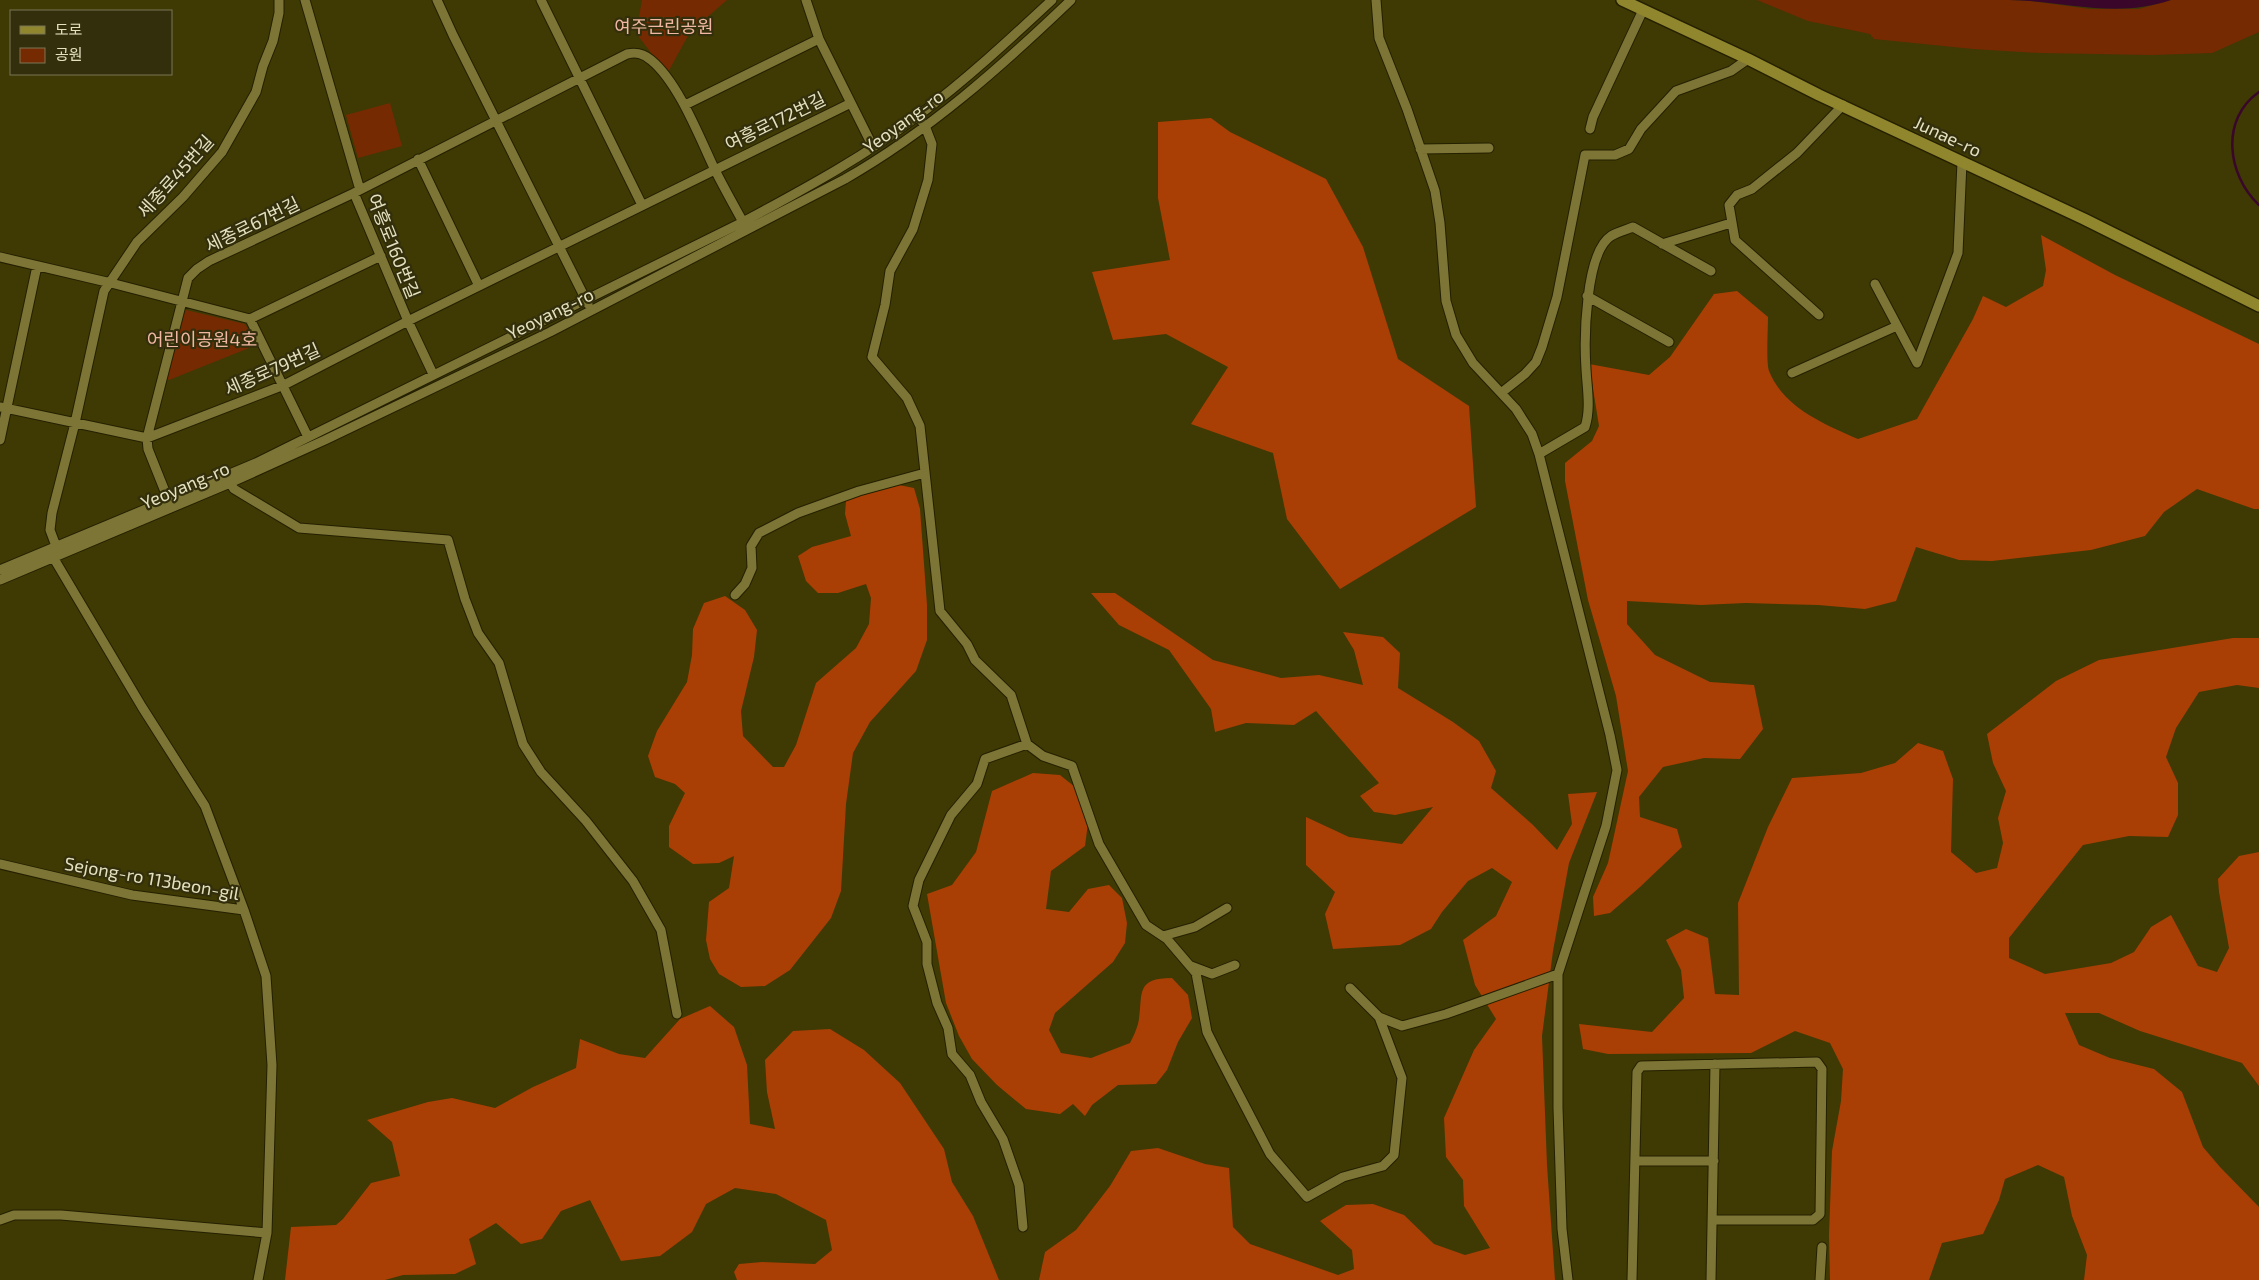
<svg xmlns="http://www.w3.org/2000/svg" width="2259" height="1280" font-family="'Exo 2','Noto Sans KR',sans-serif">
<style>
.green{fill:#762a02}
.forest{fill:#a93f04}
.water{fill:#3a072b}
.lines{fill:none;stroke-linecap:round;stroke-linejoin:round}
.stream{stroke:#3a072b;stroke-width:2.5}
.minor-casing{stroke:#242000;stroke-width:11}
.major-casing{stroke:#242000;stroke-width:14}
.minor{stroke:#7d7535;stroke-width:9}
.major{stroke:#90862e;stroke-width:11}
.labels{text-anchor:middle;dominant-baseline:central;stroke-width:4.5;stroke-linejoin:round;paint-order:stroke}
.park-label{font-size:18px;fill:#f0b8a2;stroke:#332f0c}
.street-label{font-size:18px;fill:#e4e1c0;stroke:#332f0c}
</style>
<rect width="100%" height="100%" fill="#3f3904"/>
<!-- green -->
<path class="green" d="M642,0H727L690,32L667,74L636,33Z
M1757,0H2010L2030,1L2090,9H2139L2171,0H2259V32L2212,53L2152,55L2040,53L1973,49L1874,39L1870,34L1808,21Z
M390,103L402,146L358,158L346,115Z
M186,310L245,324L254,340V346L169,380L167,379L183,313Z"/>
<!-- forest -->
<path class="forest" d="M1211,118L1230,132L1326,179L1363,247L1398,359L1469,406L1476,507L1340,589L1287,519L1273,453L1191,424L1228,367L1166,334L1113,340L1092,272L1170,260L1158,198V122Z
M2041,235L2115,275L2259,344V509H2254L2197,489L2164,512L2145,536L2091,550L1992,561L1959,560L1916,547L1896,601L1865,609L1818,605L1746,603L1701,605L1627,601V624L1655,655L1710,682L1754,685L1763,729L1740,759L1704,758L1663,767L1639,797L1640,817L1677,829L1682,847L1640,887L1610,913L1594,916L1593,897L1608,863L1628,771L1616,696L1588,600L1565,481V463L1592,441L1599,426L1589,364L1649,375L1670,357L1714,294L1737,291L1768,317C1768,329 1766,362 1769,371C1784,408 1824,424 1858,439L1917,419L1973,319L1983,296L2006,307L2043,286L2046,270Z
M899,485L914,488L920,509L927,605V640L916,671L870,722L853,753L846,804L841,891L831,918L790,970L765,986L741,987L719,974L710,959L706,940L709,902L729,888L734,856L719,863L693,864L669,847V826L685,793L675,784L655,777L648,756L657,731L687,682L692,655L693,629L704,603L725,596L745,610L757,630L754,657L741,711L743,736L773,767H784L796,745L816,683L856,648L869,624L871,598L866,584L838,593H818L806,581L798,556L812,547L851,536L845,514L846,501L871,490Z
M1091,593H1115L1213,660L1281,678L1319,675L1363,685L1354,650L1343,632L1383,637L1400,653L1398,688L1453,722L1479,741L1496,771L1491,788L1533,825L1557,850L1572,824L1568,794L1597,792L1569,863L1553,951L1542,1036L1547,1165L1555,1280H1039L1045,1252L1076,1230L1110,1186L1131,1151L1158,1148L1205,1164L1229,1168L1233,1227L1250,1244L1338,1275L1354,1269L1352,1250L1320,1221L1346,1205L1373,1204L1404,1215L1434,1244L1465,1255L1490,1248L1464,1206L1463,1180L1446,1157L1444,1118L1474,1050L1496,1019L1475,985L1463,940L1496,916L1512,882L1492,868L1468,881L1442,912L1431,929L1400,945L1333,949L1325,914L1335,892L1306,865V817L1349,837L1402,844L1433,807L1395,815L1374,812L1360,796L1379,783L1316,711L1294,725L1246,723L1215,732L1211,709L1169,650L1119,625Z
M2233,638H2259V688L2237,685L2199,692L2176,728L2166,757L2178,783V815L2168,837L2129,836L2083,845L2009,938V958L2045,974L2111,963L2134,952L2151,927L2171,915L2198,966L2217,972L2229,948L2219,892L2218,879L2239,856L2259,852V1086L2242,1063L2140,1031L2099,1013H2065L2079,1045L2110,1058L2154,1069L2182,1092L2203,1147L2220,1167L2259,1207V1280H2084L2087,1255L2072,1216L2064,1177L2038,1165L2005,1179L1999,1200L1983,1234L1942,1243L1929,1280H1830L1829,1235L1832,1151L1841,1101L1843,1069L1830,1043L1795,1031L1751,1053L1608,1054L1583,1049L1579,1024L1652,1032L1684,998L1681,970L1666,940L1686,929L1708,938L1715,994L1739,995L1738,903L1768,827L1792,778L1861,773L1895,763L1918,743L1943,751L1953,779L1951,852L1976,873L1997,868L2003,843L1998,818L2006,791L1993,763L1987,734L2056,681L2099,660Z
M1033,773L1060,775L1075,787L1088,823L1085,846L1051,871L1046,909L1069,912L1088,889L1109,885L1122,898L1127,923L1125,943L1113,962L1055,1013L1049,1030L1061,1053L1091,1058L1130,1043C1133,1037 1136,1031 1138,1024C1144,996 1133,978 1172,978L1188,995L1192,1018L1178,1042L1167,1070L1156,1084L1118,1085L1092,1105L1085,1116L1073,1104L1060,1114L1026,1109L997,1085L972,1059L959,1036L946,1003L927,894L952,885L976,852L992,791Z
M710,1006L734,1027L747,1065L750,1124L775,1129L767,1092L765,1060L793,1031L830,1029L864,1050L900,1083L944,1149L952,1182L973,1216L999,1280H737L734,1272L739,1264L762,1262L815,1264L832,1250L826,1220L776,1194L735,1188L706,1204L692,1232L660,1256L621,1261L590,1200L561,1211L542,1239L521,1244L496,1223L469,1239L476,1264L455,1274L403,1275L385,1280H285L291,1227L336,1225L343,1219L371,1183L400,1176L392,1142L367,1120L428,1102L452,1098L495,1108L533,1087L576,1068L580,1039L619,1054L645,1058L680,1019Z"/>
<!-- water -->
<path class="water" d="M2010,0H2171C2116,19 2065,1 2010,0Z"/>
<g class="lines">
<!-- stream -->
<path class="stream" d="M2259,92C2220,119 2227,175 2259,205"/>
<defs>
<path id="minor" d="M305,0L360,190
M437,0L453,35L588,304
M541,0L642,205
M806,0L819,39L873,147
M1376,0L1379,38L1407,109L1435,191L1440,223L1446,301L1456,335L1473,363L1516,409L1532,434L1539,454L1610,735L1617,770L1606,826L1558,974V1108L1562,1229L1568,1280
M685,105L819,39
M918,116L925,126L932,144L928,180L913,229L890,271L885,305L872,357L907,398L920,426L940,611L967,644L975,660L1011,695L1027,744L1043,756L1072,766L1099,844L1146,925L1167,939L1196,973L1207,1032L1219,1056L1270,1154L1307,1197L1343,1177L1383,1166L1394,1155L1402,1078L1379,1017L1350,988
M1590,129L1593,117L1643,10
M1420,149L1489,148
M418,159L479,286
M354,193L408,321L433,374
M1662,244L1731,223
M0,257L111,283L250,319L308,437
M1875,284L1917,363
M1587,296L1669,342
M1819,315L1735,240L1729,205L1737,195L1752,189L1797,153L1843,105
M250,319L381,256
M1917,363L1958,253L1962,162
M1792,373L1897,326
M1501,393L1525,374L1536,362L1542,347L1557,297L1585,155H1615L1629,149L1641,129L1676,91L1731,71L1748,59
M0,407L147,438L284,385L408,321L851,103
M0,440L37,266
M1539,454L1585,427C1591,409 1587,388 1586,369C1584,340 1585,253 1611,236C1618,232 1626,230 1633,227L1711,271
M228,480L234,489L299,528L448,540L465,599L478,633L499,663L523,744L541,772L586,821L633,881L661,930L677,1014
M168,499L148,449L147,438L188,278L197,269L209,261L354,193L627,54C636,52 643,53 651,60C678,82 699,136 714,168C723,186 733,204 743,222
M56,546L50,530L52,513L75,423L104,291L137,242L183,197L222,152L256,92L263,66L273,41L279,13V0
M53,557L142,707L205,806L244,910L266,976L272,1065L267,1233L258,1280
M0,570L256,463L743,222C804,189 864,157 919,115C966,80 1009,40 1052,0
M0,580L230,483L325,440L550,332L845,179C929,131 1001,67 1071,0
M735,595L745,584L752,568L751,546L759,533L798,513L859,491L925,473
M0,864L132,895L244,910
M1163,936L1195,927L1227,908
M1191,966L1212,974L1235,965
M1379,1017L1402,1026L1446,1014L1558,974
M1635,1161H1714
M0,1220L14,1215H61L267,1233
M1023,1227L1019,1185L1003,1139L981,1102L970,1075L952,1054L948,1028L937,1003L927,964V942L913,906L919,880L951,815L977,784L985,759L1027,744
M1632,1280L1637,1072L1641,1066L1817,1062L1822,1069L1820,1214L1813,1220H1713
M1711,1280L1715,1064
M1820,1280L1822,1247"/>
<path id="major" d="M1622,0L1748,59L1819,95L2084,219L2259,306"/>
</defs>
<!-- minor casing -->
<use href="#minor" class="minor-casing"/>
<!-- major casing -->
<use href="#major" class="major-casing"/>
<!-- minor -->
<use href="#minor" class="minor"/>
<!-- major -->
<use href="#major" class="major"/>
</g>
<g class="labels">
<!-- park labels -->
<g class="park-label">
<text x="664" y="26">여주근린공원</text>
<text x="202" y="339">어린이공원4호</text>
</g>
<!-- street labels -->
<g class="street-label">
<text transform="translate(775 121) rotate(-26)">여흥로172번길</text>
<text transform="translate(903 121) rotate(-36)">Yeoyang-ro</text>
<text transform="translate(1948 136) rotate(25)">Junae-ro</text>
<text transform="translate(175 176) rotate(-48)">세종로45번길</text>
<text transform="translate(252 224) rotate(-26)">세종로67번길</text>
<text transform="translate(394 246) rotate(68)">여흥로160번길</text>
<text transform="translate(550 313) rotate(-26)">Yeoyang-ro</text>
<text transform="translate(272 369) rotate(-24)">세종로79번길</text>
<text transform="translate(185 485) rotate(-23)">Yeoyang-ro</text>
<text transform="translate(152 878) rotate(10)">Sejong-ro 113beon-gil</text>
</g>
</g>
<!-- legend -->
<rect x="10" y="10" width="162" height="65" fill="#332f0c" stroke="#7a7654"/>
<rect x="20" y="26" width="25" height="8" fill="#90862e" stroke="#7a7654"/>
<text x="55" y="35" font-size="15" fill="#e4e1c0">도로</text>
<rect x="20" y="48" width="25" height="15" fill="#762a02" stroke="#7a7654"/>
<text x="55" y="60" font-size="15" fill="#e4e1c0">공원</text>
</svg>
